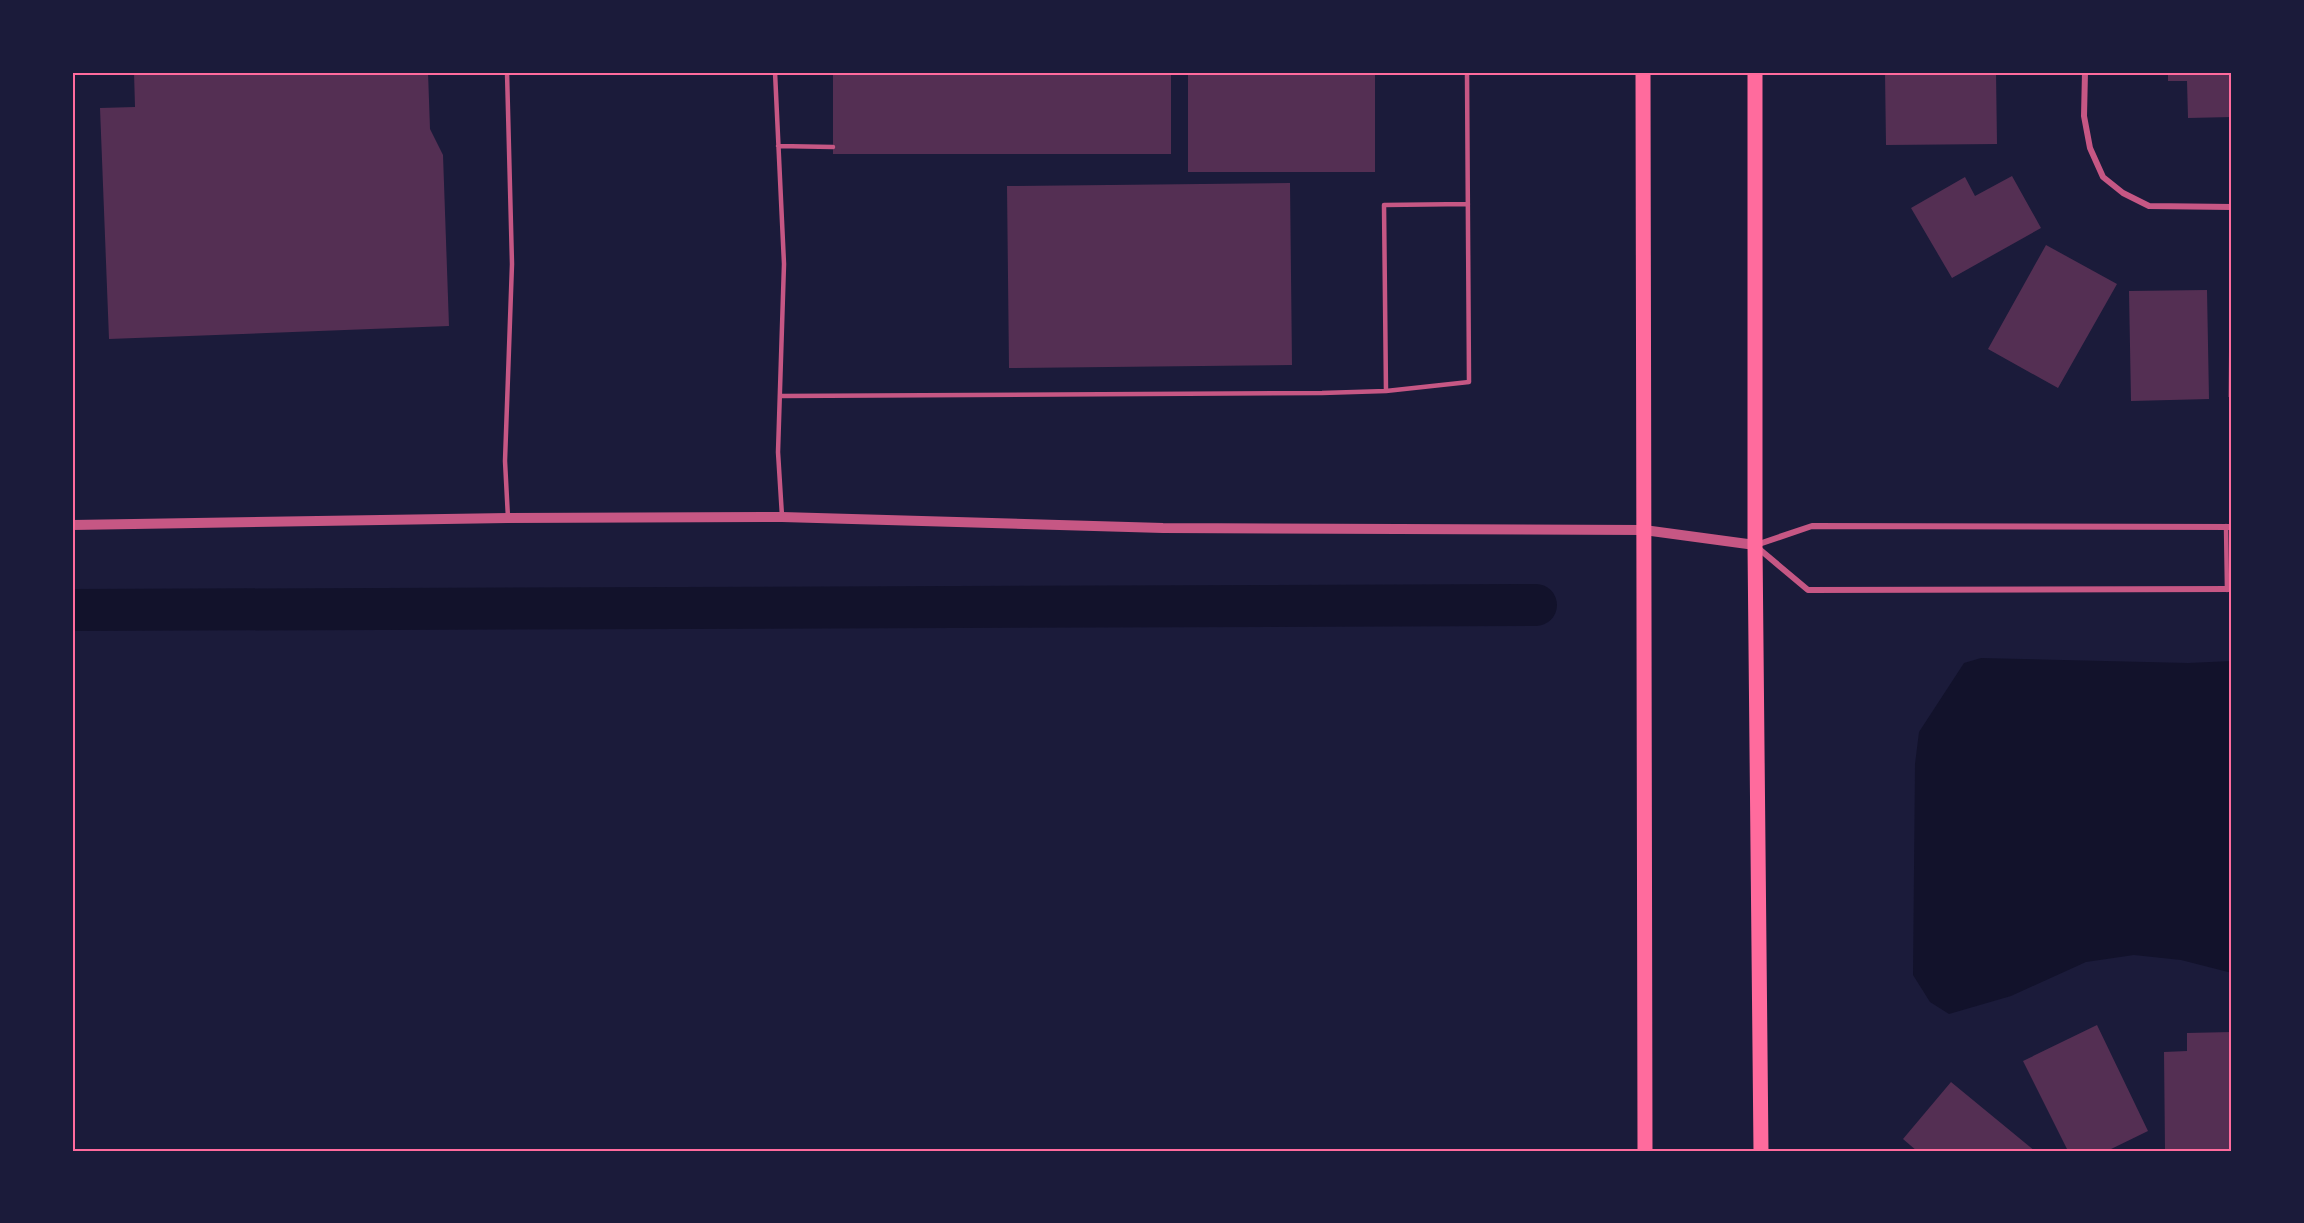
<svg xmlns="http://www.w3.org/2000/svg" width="2304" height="1223" font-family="Lora,serif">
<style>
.water{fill:#12122b}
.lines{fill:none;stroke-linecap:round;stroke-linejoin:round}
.canal{stroke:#12122b;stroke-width:42}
.building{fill:#542f53}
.service{stroke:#c65784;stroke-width:4.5}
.minor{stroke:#c65784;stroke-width:6}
.tertiary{stroke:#c65784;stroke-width:10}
.primary{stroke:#ff6b9d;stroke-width:15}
.neatline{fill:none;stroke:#ff6b9d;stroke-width:2}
</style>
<rect width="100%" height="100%" fill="#1b1b3a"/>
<!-- water -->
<path class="water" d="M1981,658L2188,663L2232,661V973L2181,960L2134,955L2086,962L2011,996L1949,1014L1930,1002L1913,975L1915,764L1919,732L1964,663Z"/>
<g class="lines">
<!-- canal -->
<path class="canal" d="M72,610L1536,605"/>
</g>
<!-- building -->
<path class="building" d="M134,72H428L430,129L443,155L449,326L109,339L100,108L135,107Z
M833,72H1171V154H833Z
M1188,72H1375V172H1188Z
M1885,72H1996L1997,144L1886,145Z
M2168,72H2232V117L2188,118L2187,81H2168Z
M2012,176L2041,228L1952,278L1911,208L1965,177L1975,196Z
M1290,183L1292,365L1009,368L1007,186Z
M2046,245L2117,284L2058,388L1988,349Z
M2207,290L2209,399L2131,401L2129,291Z
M2230,303H2232V397H2228Z
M2097,1025L2148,1131L2107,1151H2068L2023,1061Z
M2232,1032V1151H2165L2164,1052L2187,1051V1033Z
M1951,1082L2035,1151H1917L1903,1139Z"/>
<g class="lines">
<!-- service -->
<path class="service" d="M507,72L512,264L505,461L508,518
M775,72L784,264L778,452L782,516
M778,146L833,147
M1386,391L1384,205L1468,204
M781,396L1322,393L1386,391L1469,382L1467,72
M2226,526L2227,590"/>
<!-- minor -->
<path class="minor" d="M2085,72L2084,116L2090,148L2103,177L2123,193L2149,206L2232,207
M1756,545L1812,526L2232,527
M1758,548L1808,590L2232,589"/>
<!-- tertiary -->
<path class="tertiary" d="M72,525L508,518L782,517L1163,528L1644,530L1755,545"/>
<!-- primary -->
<path class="primary" d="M1643,72L1645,1151
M1755,72V545L1761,1151"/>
</g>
<!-- border -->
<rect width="2304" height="1223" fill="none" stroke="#1b1b3a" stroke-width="147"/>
<rect x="74" y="74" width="2156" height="1076" class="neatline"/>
</svg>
